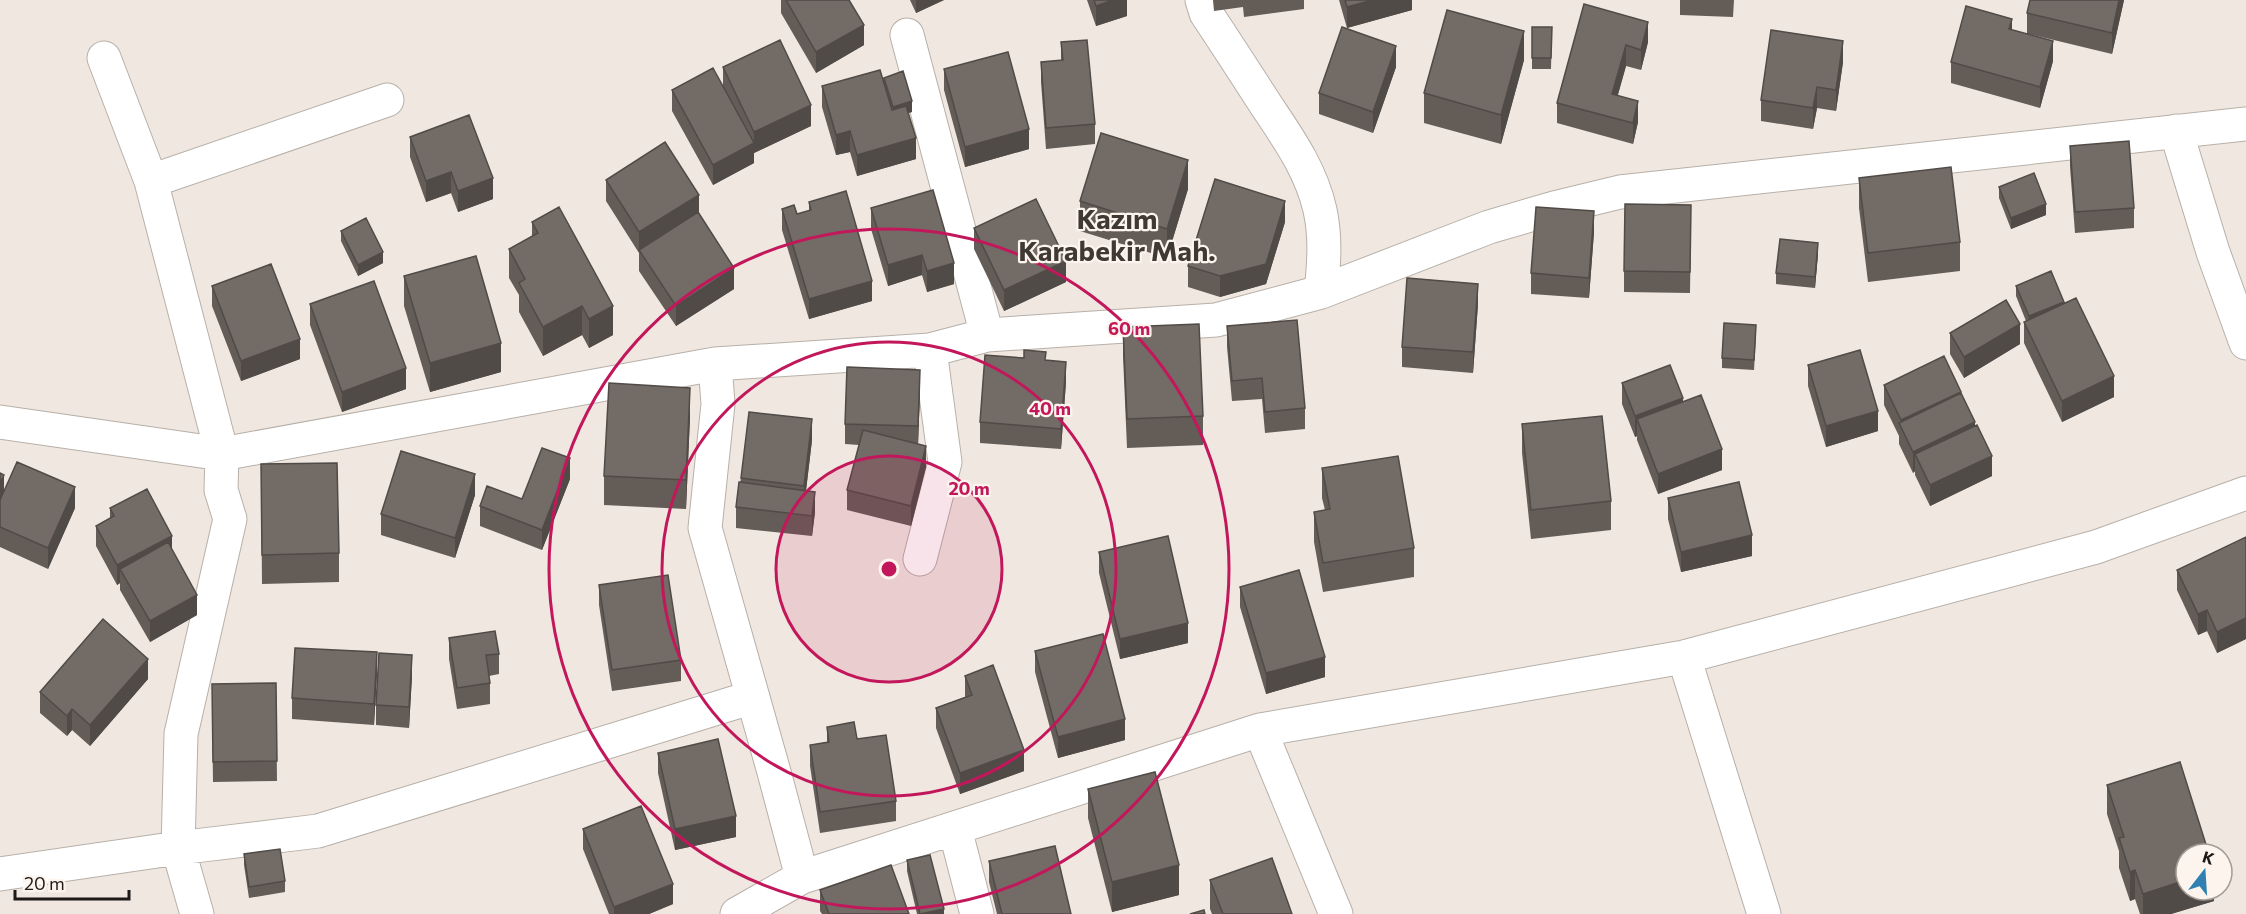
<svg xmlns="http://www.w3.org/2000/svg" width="2246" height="914" font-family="Commissioner,sans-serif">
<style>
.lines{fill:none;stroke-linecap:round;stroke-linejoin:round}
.minor-casing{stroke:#b7b0a9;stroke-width:35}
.minor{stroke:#fff;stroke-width:33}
.wall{fill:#635c57}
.shaded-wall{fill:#504b47}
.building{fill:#736b65;stroke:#504b47;stroke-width:1.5}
.ring{fill:none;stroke:#c2185b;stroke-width:3}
.labels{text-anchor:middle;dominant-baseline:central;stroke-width:4.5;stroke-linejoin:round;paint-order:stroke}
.district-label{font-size:28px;font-weight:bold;fill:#3f3933;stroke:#fdf5ed}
.centre{fill:#c2185b;stroke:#fdf5ed;stroke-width:3}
.ring-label{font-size:18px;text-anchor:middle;font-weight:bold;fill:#c2185b;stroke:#fdf5ed;stroke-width:4.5;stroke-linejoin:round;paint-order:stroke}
</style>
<rect width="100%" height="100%" fill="#f0e7e0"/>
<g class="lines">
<defs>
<path id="minor" d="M1202,0L1206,13C1226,43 1246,74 1266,105C1288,138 1311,170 1320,210C1326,237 1324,264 1321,292
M907,35L987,335
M2176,131L2213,252L2246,343
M151,181L387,100
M715,364L718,404L705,528L774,772L802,877
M0,422L222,454L151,181L104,58
M920,559L945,462L930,350
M1684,657L1764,914
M1260,730L1336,914
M955,829L977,914
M0,874L178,848L318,831L753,697
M197,914L178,848L181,734L230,519L221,490L222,454L715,364L930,350L987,335L1216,320L1321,292L1489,227L1554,208L1620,192L2246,124
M737,914L802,877L1260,730L1684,657L2096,547L2246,493"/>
</defs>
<!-- minor casing -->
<use href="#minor" class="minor-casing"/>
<!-- minor -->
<use href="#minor" class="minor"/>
</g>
<!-- wall -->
<path class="wall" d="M781,0H849L864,45L816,73L781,13Z
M910,0H944L916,13Z
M1087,0H1127V16L1096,26Z
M1213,0H1304V9L1244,17L1243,7L1214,11Z
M1339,0H1412V10L1347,28Z
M1680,0H1734L1733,17L1680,15Z
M2124,0L2112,54L2029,34L2053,61L2040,108L1951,83V62L2012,30L2027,34V13Z
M1584,4L1648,42L1641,70L1626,66L1618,95L1638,122L1633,144L1557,123V103Z
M1532,27H1552L1551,69H1532Z
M1061,42L1095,124V144L1046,149L1041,82V62L1061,60Z
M1524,60L1501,144L1424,123V93Z
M1843,62L1836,111L1817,108L1813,129L1761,121V100Z
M723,67L811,126L754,153V163L713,185L672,111V90L723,86Z
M1396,67L1373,133L1319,114V93Z
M944,69L1029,149L965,167L944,90Z
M884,78L912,112L908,113L916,159L857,176L850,152L836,155L822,107V86L884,81Z
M410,137L493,199L458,212L451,193L426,202L410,157Z
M2070,146L2134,208V228L2075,233L2070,167Z
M1859,178L1960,242V271L1868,282L1859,208Z
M606,180L699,214L734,289L676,326L639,271V253L606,201Z
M1999,187L2046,215L2011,229L1999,198Z
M1188,189L1167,258L1080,231V201Z
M809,202L872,301L809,319L782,230V209L797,214L809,211Z
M871,208L954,284L927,292L922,275L888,286L871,229Z
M532,222L613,335L589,348L582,335L543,356L519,312V295L509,278V249L532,236Z
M1285,222L1266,284L1220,297L1188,287V266Z
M1691,226L1690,293L1624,292V271Z
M974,228L1066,282L1004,311L974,249Z
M341,231L383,263L358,276L341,241Z
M1594,232L1589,298L1531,294V273Z
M1818,254L1815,288L1776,284V273Z
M404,276L501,372L430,392L404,306Z
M212,286L300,359L241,381L212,306Z
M2016,286L2064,304L2114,397L2062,422L2024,343V322L2026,321L2016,296Z
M310,304L406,389L342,412L310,325Z
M1478,304L1473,373L1402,367V347Z
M1227,326L1305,408V429L1265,433L1262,399L1232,401L1227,347Z
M1123,327L1203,416V445L1127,448L1123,356Z
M1950,333L2020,344L1964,378L1950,354Z
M1756,336L1754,370L1722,368V358Z
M1024,358L1046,360L1066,382L1061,449L980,443V422Z
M1808,365L1878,431L1826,447L1808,386Z
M1622,383L1683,402L1722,470L1658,494L1637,440V436L1635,437L1622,404Z
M1884,385L1961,393L1975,426L1992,476L1930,506L1915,475V471L1913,473L1899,444V436L1884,405Z
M920,390L918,444L926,467L911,526L847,510V490L859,445L845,444V424Z
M690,417L686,509L604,505V476Z
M1522,424L1611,501V530L1531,539L1522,453Z
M812,440L806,491L815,512L812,536L736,528V507L741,478Z
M261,464L339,553V582L262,584Z
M1322,468L1414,548V577L1323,592L1314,542V512L1325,510L1322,498Z
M0,473L4,492L75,508L48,569L0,547Z
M570,479L542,550L480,526V506L522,499Z
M475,495L455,558L381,535V514Z
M1668,498L1752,556L1681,572L1668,519Z
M110,508L172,549L197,615L150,642L120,590V583L117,585L96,546V526L110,518Z
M2246,537V639L2217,653L2207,631L2198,635L2177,590V570Z
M1099,552L1188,643L1120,659L1099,573Z
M599,585L681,660V681L612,691L599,605Z
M1240,587L1325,677L1266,694L1240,607Z
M449,638L499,654V674L489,676L490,683V704L457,709L449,659Z
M1035,651L1125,740L1058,758L1035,672Z
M377,673L374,725L292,719V698Z
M412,676L409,728L376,725V705Z
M965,676L1024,771L960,794L936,728V708L965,697Z
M148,679L90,746L72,730L67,736L40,713V692Z
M276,683L277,781L213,782L212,705Z
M827,727L896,801V821L820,833L810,766V745L827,742Z
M658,753L736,837L675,850L658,773Z
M2107,785L2214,890V901L2171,914H2140L2135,899L2130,901L2119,868V851L2107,814Z
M1088,789L1179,895L1112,912L1088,818Z
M583,829L673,904L649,914H609L583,849Z
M244,854L285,881V892L249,898L244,865Z
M907,860L944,914H917L907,871Z
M989,861L1071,914H997L989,882Z
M1210,880L1292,914H1212L1210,909Z
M820,890L909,914H822L820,911Z"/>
<!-- shaded-wall -->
<path class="shaded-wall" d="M916,0H944L916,13Z
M1113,0H1127V16L1096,26V6Z
M1373,0H1412V10L1347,28V7Z
M2119,0H2124L2112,54V33Z
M2012,19V39L2009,29Z
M1648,22V42L1641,70V50Z
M864,25V45L816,73V52Z
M1524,31V60L1501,144V115Z
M1843,41V62L1836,111V90Z
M2053,41V61L2040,108V87Z
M1626,45V66L1612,114V94Z
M1396,46V67L1373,133V112Z
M1817,87V108L1813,129V108Z
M912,101V112L893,117V107Z
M1638,101V122L1633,144V123Z
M811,105V126L754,153V132Z
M1029,129V149L965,167V147Z
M850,131V152L836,155V135Z
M916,138V159L857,176V155Z
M754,143V163L713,185V165Z
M1188,160V189L1167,258V229Z
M451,172V193L426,202V181Z
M493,178V199L458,212V191Z
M699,195V216L639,250V253V232Z
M1285,201V222L1266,284L1220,297V276Z
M2046,204V215L2011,229V218Z
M1594,211V232L1589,298V278Z
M1818,243V254L1815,288V277Z
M383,252V263L358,276V265Z
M922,255V275L888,286V265Z
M1066,261V282L1004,311V290Z
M954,263V284L927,292V271Z
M734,268V289L676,326V306Z
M872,281V301L809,319V299Z
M1478,284V304L1473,373V352Z
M2064,302V313L2029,327V316Z
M582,306V335L543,356V327Z
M613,306V335L589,348V319Z
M2020,324V344L1964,378V357Z
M300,339V359L241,381V361Z
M501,343V372L430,392V363Z
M1066,362V382L1061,449V429Z
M406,368V389L342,412V392Z
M920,370V390L918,447V426Z
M2114,376V397L2062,422V401Z
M690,388V417L686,509V480Z
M1961,392V412L1901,428V420Z
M1683,398V418L1637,419V436L1635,437V416Z
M1878,411V431L1826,447V426Z
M812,419V440L804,507V486Z
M1975,422V442L1915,454V471L1913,473V452Z
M926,446V467L911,526V506Z
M1722,449V470L1658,494V474Z
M1992,456V476L1930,506V485Z
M570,458V479L542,550V530Z
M475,474V495L455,558V538Z
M4,475V495L0,503V483Z
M75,487V508L48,569V548Z
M815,492V512L812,536V516Z
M1752,535V556L1681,572V552Z
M172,536V556L120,569V583L117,585V565Z
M197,595V615L150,642V621Z
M2207,610V631L2198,635V614Z
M2246,618V639L2217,653V632Z
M1188,623V643L1120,659V639Z
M377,652V673L374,725V704Z
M412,655V676L409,728V707Z
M1325,657V677L1266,694V673Z
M148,659V679L90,746V725Z
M72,709V730L67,736V716Z
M1125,719V740L1058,758V737Z
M1024,750V771L960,794V773Z
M736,816V837L675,850V829Z
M1179,865V895L1112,912V882Z
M2135,870V899L2130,901V872Z
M2186,880V890H2214V901L2171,914H2143V894Z
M673,884V904L649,914H614V907Z
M944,909V914H922Z"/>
<!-- building -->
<path class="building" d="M786,0H849L864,25L816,52Z
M1094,0H1113L1096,6Z
M1345,0H1373L1347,7Z
M2030,0H2119L2112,33L2027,13Z
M1584,4L1648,22L1641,50L1626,45L1612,94L1638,101L1633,123L1557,103Z
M1966,6L2012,19L2009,29L2053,41L2040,87L1951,62Z
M1447,10L1524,31L1501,115L1424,93Z
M1342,27L1396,46L1373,112L1319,93Z
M1532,27H1552L1551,58H1532Z
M1771,30L1843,41L1836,90L1817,87L1813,108L1761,100Z
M780,40L811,105L754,132L723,67Z
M1087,40L1095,124L1046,128L1041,62L1063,60L1061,42Z
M1008,52L1029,129L965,147L944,69Z
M713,68L754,143L713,165L672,90Z
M880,70L892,110L906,106L916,138L857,155L850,131L836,135L822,86Z
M903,71L912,101L893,107L884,78Z
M469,115L493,178L458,191L451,172L426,181L410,137Z
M1101,133L1188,160L1167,229L1080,201Z
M2129,141L2134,208L2075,212L2070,146Z
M665,142L699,195L639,232L606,180Z
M1951,167L1960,242L1868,253L1859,178Z
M2034,173L2046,204L2011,218L1999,187Z
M1215,179L1285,201L1266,264L1220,276L1188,266Z
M933,190L954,263L927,271L922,255L888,265L871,208Z
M846,191L872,281L809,299L782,209L794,205L797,214L811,210L809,202Z
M1036,199L1066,261L1004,290L974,228Z
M1625,204L1691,205L1690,272L1624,271Z
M559,207L613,306L589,319L582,306L543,327L519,283L525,279L509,249L538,233L532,222Z
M1536,207L1594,211L1589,278L1531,273Z
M698,212L734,268L676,306L639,250Z
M366,218L383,252L358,265L341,231Z
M1780,239L1818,243L1815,277L1776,273Z
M476,256L501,343L430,363L404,276Z
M271,264L300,339L241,361L212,286Z
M2051,271L2064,302L2029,316L2016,286Z
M1407,278L1478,284L1473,352L1402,347Z
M374,281L406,368L342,392L310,304Z
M2076,298L2114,376L2062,401L2024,322Z
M2006,300L2020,324L1964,357L1950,333Z
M1297,320L1305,408L1265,412L1262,378L1232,381L1227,326Z
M1724,323L1756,325L1754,360L1722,358Z
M1199,324L1203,416L1127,419L1123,327Z
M1024,350L1046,352L1045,360L1066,362L1061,429L980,422L985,355L1024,358Z
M1860,350L1878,411L1826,426L1808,365Z
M1944,356L1961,392L1901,420L1884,385Z
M1670,365L1683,398L1635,416L1622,383Z
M847,367L920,370L918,426L845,424Z
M609,383L690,388L686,480L604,476Z
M1961,393L1975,422L1913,452L1899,423Z
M1701,395L1722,449L1658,474L1637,419Z
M749,412L812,419L804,486L741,478Z
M1602,416L1611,501L1531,510L1522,424Z
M1977,425L1992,456L1930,485L1915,454Z
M863,430L926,446L911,506L847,490Z
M542,448L570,458L542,530L480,506L487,486L522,499Z
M401,451L475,474L455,538L381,514Z
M1398,456L1414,548L1323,563L1314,512L1330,509L1322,468Z
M17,462L75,487L48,548L0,527V500Z
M337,463L339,553L262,555L261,464Z
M0,473L4,475L0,483Z
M739,482L815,492L812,516L736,507Z
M1739,482L1752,535L1681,552L1668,498Z
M147,489L172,536L117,565L96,526L114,516L110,508Z
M1168,536L1188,623L1120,639L1099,552Z
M2246,537V618L2217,632L2207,610L2198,614L2177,570Z
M168,542L197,595L150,621L120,569Z
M1299,570L1325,657L1266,673L1240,587Z
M668,575L681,660L612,670L599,585Z
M103,619L148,659L90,725L72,709L67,716L40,692Z
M495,631L499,654L486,655L490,683L457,688L449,638Z
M1103,634L1125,719L1058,737L1035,651Z
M295,648L377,652L374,704L292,698Z
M379,653L412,655L409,707L376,705Z
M993,665L1024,750L960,773L936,708L972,695L965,676Z
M276,683L277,761L213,762L212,684Z
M854,722L857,739L886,735L896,801L820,812L810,745L829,742L827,727Z
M718,739L736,816L675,829L658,753Z
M2180,762L2209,854H2186V880L2143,894L2135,870L2130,872L2119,838L2124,837L2107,785Z
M1155,772L1179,865L1112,882L1088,789Z
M641,806L673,884L614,907L583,829Z
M1055,846L1071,914H1002L989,861Z
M280,849L285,881L249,887L244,854Z
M930,855L944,909L920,914L907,860Z
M1272,858L1292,914H1223L1210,880Z
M891,865L909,914H829L820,890Z
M1204,910L1205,914H1190Z"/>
<!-- distance rings -->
<circle cx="889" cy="569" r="113" fill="#c2185b" fill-opacity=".12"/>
<g class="ring">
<circle cx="889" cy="569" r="113"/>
<circle cx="889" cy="569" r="227"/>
<circle cx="889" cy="569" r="340"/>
</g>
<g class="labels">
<!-- district labels -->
<g class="district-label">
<text x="1117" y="218">Kazım<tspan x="1117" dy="32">Karabekir Mah.</tspan></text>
</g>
</g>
<circle cx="889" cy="569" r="9" class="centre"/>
<g class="ring-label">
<text x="1129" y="335">60 m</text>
<text x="1050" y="415">40 m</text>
<text x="969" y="495">20 m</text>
</g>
<!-- north arrow -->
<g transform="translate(2204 872) rotate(17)"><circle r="28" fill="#fdf5ed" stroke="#a39d97" stroke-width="1.5"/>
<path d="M0-4.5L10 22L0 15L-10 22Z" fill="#3180b2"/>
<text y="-9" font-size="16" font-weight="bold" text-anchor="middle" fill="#1c1917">K</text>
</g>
<!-- scale -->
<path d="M15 890v9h114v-9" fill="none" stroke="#1c1917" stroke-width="3"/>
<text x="24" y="890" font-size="18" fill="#1c1917" stroke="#fdf5ed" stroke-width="4.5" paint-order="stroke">20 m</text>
</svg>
